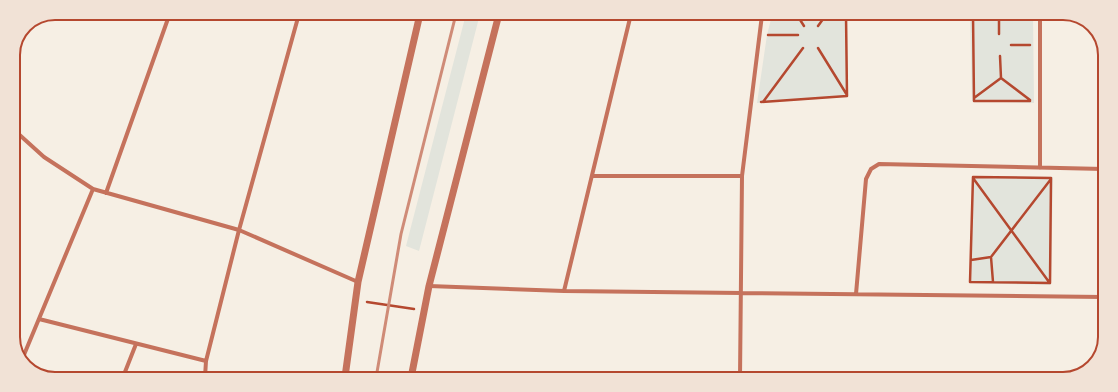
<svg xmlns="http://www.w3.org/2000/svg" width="1118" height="392" font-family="'Source Sans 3',sans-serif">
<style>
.green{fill:#e2e4dc}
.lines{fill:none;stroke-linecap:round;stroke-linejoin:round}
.path{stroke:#b5482f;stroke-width:2.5}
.minor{stroke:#c5725c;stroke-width:4}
.tertiary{stroke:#c5725c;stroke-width:7}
.rail{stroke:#cf8b77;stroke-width:3}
.rim{fill:none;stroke:#b5482f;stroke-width:2}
</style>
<rect width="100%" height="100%" fill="#f6efe4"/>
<!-- green -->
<path class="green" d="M466,14H480L419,251L406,246Z
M772,15H847L848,97L757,103L767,35Z
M970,15H1033L1034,103L972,101Z
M972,176L1053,177L1051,285L970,283Z"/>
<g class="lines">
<!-- path -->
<path class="path" d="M797,15L804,26
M973,15L974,101H1030
M818,26L826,15
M999,34V15
M768,35H798
M1011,45H1030
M818,48L847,95
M1000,56L1001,78
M1001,78L1030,100
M974,98L1001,78
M761,102L847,96L846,15
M763,102L803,48
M973,177L1051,178L1050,283L970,282Z
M973,178L1049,282
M991,257L993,282
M971,260L991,257L1051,179
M367,302L414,309"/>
<!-- minor -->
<path class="minor" d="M1040,15V168
M13,55L26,25
M13,129L44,157L93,189L239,230L358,282
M592,176H742
M106,193L170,13
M429,286L564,291L1103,297
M564,291L631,14
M856,294L866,179L871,169L879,164L1104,169
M39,319L206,361
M21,362L93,189
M123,377L136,344
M205,377L206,361L239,230L299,14
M740,378L742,176L762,15"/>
<!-- tertiary -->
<path class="tertiary" d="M345,377L358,282L420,14
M411,378L429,286L499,14"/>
<!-- rail -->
<path class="rail" d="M376,378L401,234L456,14"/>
</g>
<!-- crop -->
<path d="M0 0H1118V392H0ZM55 20H1063A35 35 0 0 1 1098 55V337A35 35 0 0 1 1063 372H55A35 35 0 0 1 20 337V55A35 35 0 0 1 55 20Z" fill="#f1e2d6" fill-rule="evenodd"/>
<path class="rim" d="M55 20H1063A35 35 0 0 1 1098 55V337A35 35 0 0 1 1063 372H55A35 35 0 0 1 20 337V55A35 35 0 0 1 55 20Z"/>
</svg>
